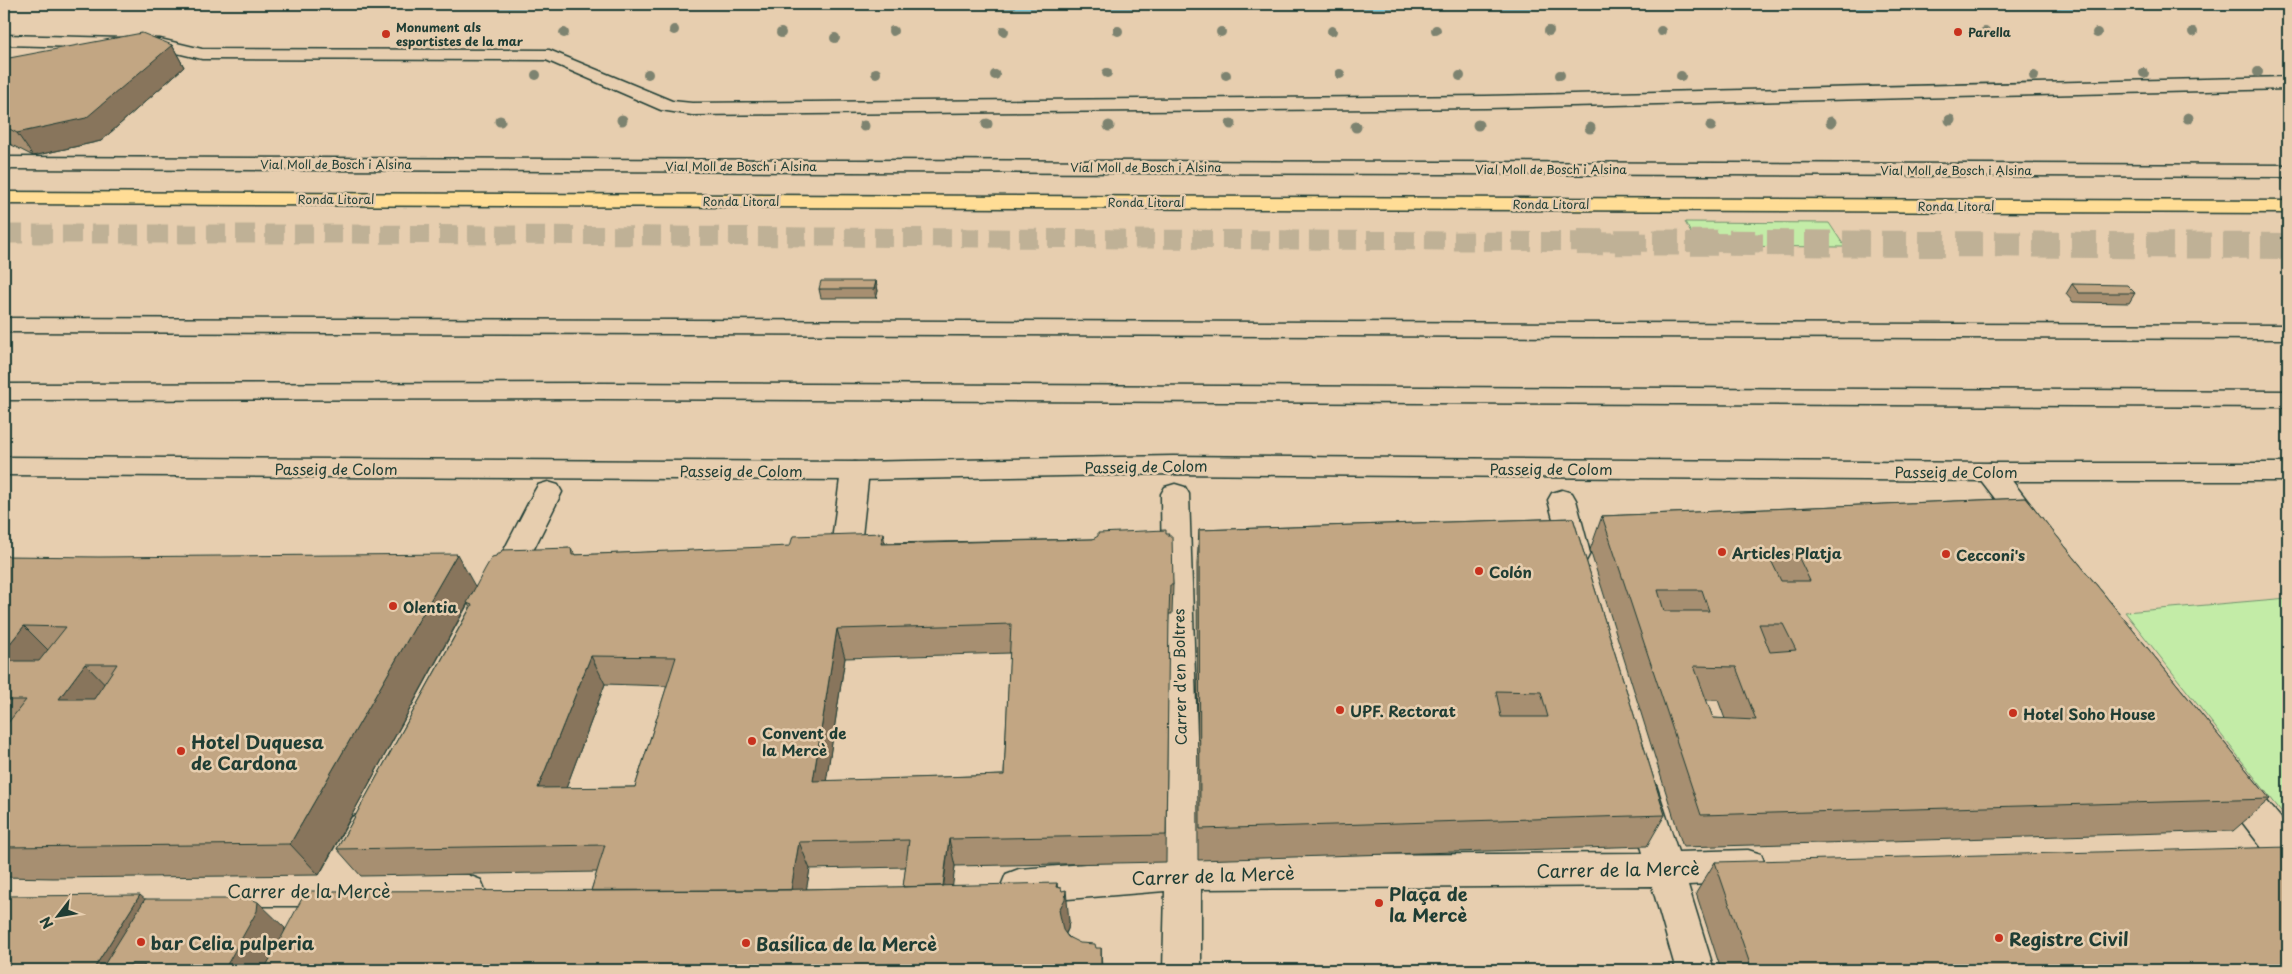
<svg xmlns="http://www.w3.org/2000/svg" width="2292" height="974" font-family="'Playpen Sans',sans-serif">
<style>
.green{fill:#c3eca7;stroke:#71946e}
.water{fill:#87d4e5;stroke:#5d989e}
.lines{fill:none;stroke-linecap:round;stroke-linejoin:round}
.shore{stroke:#49797b;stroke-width:1}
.highway-tunnel-far1{stroke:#bfb196;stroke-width:19;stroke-dasharray:19 10;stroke-linecap:butt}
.highway-tunnel{stroke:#bfb196;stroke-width:26;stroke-dasharray:26 12;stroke-linecap:butt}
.lane-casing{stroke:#1f3d34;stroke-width:3}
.street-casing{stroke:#1f3d34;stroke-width:3}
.secondary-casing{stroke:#1f3d34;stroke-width:3}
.highway-casing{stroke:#1f3d34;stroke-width:3}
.lane{fill:#e7ceaf;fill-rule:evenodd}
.street{fill:#e7ceaf;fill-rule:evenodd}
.secondary{fill:#e7ceaf;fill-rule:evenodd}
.highway{fill:#ffdd96;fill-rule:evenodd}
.tree{fill:#7d836f}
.wall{fill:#a78f71;stroke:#1f3d34;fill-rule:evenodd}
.shaded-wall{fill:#88745c;stroke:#1f3d34}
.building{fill:#c2a683;stroke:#1f3d34;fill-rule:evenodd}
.poi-dot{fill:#c8321e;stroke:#e7ceaf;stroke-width:2}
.labels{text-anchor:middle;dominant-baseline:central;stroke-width:5;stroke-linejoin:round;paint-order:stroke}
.far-poi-label{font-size:12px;font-weight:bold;fill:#1f3d34;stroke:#e7ceaf;text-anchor:start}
.far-street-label{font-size:12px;fill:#1f3d34;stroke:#e7ceaf}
.street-label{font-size:15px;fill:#1f3d34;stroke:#e7ceaf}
.poi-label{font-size:15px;font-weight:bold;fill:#1f3d34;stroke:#e7ceaf;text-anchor:start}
.near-poi-label{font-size:18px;font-weight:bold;fill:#1f3d34;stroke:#e7ceaf;text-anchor:start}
.near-street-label{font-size:18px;fill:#1f3d34;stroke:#e7ceaf}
</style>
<rect width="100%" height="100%" fill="#e7ceaf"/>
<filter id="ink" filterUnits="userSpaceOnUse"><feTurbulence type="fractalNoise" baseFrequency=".02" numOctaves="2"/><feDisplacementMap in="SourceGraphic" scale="10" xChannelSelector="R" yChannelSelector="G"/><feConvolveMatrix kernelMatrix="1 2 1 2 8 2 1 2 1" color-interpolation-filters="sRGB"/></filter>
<g filter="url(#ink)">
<!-- green -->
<path class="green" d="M1685,222L1829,223L1845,247L1698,246Z
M2288,598V820L2125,612Z"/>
<!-- water -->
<path class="water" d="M400,4H2288V9L396,8Z
M1536,965H1579L1581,970H1537Z"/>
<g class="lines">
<!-- shore -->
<path class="shore" d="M2181,4H2288"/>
<!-- highway-tunnel-far1 -->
<path class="highway-tunnel-far1" d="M4,234H346L1780,243"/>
<!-- highway-tunnel -->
<path class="highway-tunnel" d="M1577,242L2288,246"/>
<defs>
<path id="lane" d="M4,157L2288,165V177L4,169Z
M599,383L2288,391V407L599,399L4,400V384Z
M855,462L865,464L869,471L859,564L854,572L844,575L834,572L829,564L841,471L845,464Z
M4,872H330L343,877L348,889L307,970H268L301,906H4Z"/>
<path id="street" d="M4,35L160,39L202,49L549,50L672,101L692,103L1486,96L2288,77V89L1486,108L692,115L661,110L546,60L202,59L160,49L4,45Z
M1990,463L2000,465L2043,521L2047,528L2043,535L2033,538L2023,535L1980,479L1976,472L1980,465Z
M548,482L558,485L562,492L518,581L513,589L503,592L493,589L488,581L534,492L538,485Z
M1175,484L1185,487L1189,494L1201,856L1643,853L1627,796L1632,785L1644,781L1656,785L1678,852L1748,850L1761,854L1766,866L1761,878L1748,882L1688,885L1714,970H1676L1652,886L1201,889V970H1163L1165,891L1019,903L1006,898L1001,886L1006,874L1019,869L1165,858L1161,494L1165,487Z
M1562,490L1572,493L1576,500L1590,553L1586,561L1576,564L1566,561L1562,553L1548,500L1552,493Z
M2232,768L2244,773L2288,827V870L2275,865L2220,793L2215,783L2220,773Z
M364,812L376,817L381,828L358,873L468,875L481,880L486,892L481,904L468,909L330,906L317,901L312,889L352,817Z"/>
<path id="secondary" d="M4,318L2288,325V339L4,332Z
M1173,456L1990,463H2288V481H1990L1173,474L855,480L4,475V457L855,462Z"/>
<path id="highway" d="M4,192L2288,201V213L4,204Z"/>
</defs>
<!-- lane casing -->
<use href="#lane" class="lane-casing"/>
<!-- street casing -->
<use href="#street" class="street-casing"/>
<!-- secondary casing -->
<use href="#secondary" class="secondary-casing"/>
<!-- highway casing -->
<use href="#highway" class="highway-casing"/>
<!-- lane -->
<use href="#lane" class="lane"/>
<!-- street -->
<use href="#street" class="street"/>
<!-- secondary -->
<use href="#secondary" class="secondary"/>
<!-- highway -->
<use href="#highway" class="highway"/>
</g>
<!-- trees -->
<g class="tree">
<circle cx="674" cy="30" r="5"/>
<circle cx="1436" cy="30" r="5"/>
<circle cx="893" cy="31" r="5"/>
<circle cx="1004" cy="31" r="5"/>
<circle cx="1118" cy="31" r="5"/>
<circle cx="1332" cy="31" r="5"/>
<circle cx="1549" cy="31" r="5"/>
<circle cx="1661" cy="31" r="5"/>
<circle cx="1221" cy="32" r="5"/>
<circle cx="1985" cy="32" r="5"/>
<circle cx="2193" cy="32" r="5"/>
<circle cx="564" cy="33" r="5"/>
<circle cx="781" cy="33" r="5"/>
<circle cx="2097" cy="33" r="5"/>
<circle cx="835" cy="38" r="5"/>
<circle cx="2258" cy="72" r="5"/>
<circle cx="876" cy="73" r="5"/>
<circle cx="1107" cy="73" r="5"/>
<circle cx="2144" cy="73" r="5"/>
<circle cx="648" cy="74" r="5"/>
<circle cx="1340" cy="74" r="5"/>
<circle cx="536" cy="75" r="5"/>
<circle cx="995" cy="75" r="5"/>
<circle cx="1226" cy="75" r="5"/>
<circle cx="1560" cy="75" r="5"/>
<circle cx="1460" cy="76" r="5"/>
<circle cx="1681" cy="76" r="5"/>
<circle cx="2034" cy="76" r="5"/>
<circle cx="2188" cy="118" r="5.5"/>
<circle cx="622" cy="120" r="5.5"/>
<circle cx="1950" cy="120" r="5.5"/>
<circle cx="500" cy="121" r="5.5"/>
<circle cx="1831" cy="122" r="5.5"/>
<circle cx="987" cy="124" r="5.5"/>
<circle cx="1231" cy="124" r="5.5"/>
<circle cx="1478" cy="125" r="5.5"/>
<circle cx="864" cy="126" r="5.5"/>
<circle cx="1109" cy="126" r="5.5"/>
<circle cx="1711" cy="126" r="5.5"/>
<circle cx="1356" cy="127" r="5.5"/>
<circle cx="1590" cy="128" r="5.5"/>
</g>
<!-- wall -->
<path class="wall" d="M172,45L184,67L101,141L33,156L4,141V59Z
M876,281L878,291L876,298H821L819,289Z
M2072,284L2135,293L2129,303L2073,302L2066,294Z
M2026,498L2270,799L2233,831L1683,847L1590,550L1602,516ZM1706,700H1718L1725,719L1713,718Z
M1573,518L1665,815L1647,846L1198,860L1197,564L1199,530Z
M1166,534L1169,536L1173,585L1172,614H1169L1168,636L1166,862L955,866L952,886L1058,887L1062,891L1069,921L1068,929L1066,934L1102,970H4L145,899L285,928L284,932L591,891L597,872L361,876L337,849L470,608L468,604L319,875L53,878L4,877V556L476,587L496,556L500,554L571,548L575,555L885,543L1093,539ZM1010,653L1004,775L826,781L845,658ZM605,684L667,686L635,787L566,788ZM906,867L903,887L806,889L810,869Z
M1715,862L2288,970H1721L1696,893Z"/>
<!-- shaded-wall -->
<path class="shaded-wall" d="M172,45L184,67L101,141L33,156L17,133Z
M876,281L878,291L876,298L874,289Z
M883,533L889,563L881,544Z
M457,554L476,588L319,875L290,844Z
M24,626L57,659L4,669V651Z
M837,629L845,658L822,809L813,781Z
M591,656L605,684L556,815L538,788Z
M85,664L117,697L93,731L59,699Z
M949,839L955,866L949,917L943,891Z
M799,842L810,869L801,920L790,894Z
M1057,883L1060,909L1066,890L1069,921L1068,929L1062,940L1056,887Z
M140,895L175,925L145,965H104L111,970H93Z
M258,902L285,928L284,937L267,970H224Z
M1101,948L1102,970H1101Z"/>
<!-- building -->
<path class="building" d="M142,33L172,45L86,118L17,133L4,126V59Z
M821,281H876L874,289H819Z
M2072,284L2127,285L2135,293H2079Z
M2026,498L2270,799L1701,815L1602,516ZM1768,554H1797L1810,581H1781ZM1658,590H1702L1709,611H1664ZM1759,624H1783L1796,650L1770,652ZM1694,666L1736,667L1756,720L1713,718Z
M1573,518L1665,815L1200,829L1199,530ZM1496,691L1541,692L1548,717H1501Z
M1166,530V534H1169L1168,536H1172L1173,585H1170L1169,616L1166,835L949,839L943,886L903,887L909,840L799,842L791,890H765L591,891L605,845L337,849L472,605L467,603L485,569L492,557L496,556L497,554H500L502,550L571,548L572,555L790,546L793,536L883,533L881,544L1093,539L1098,536V533ZM1011,624L1004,775L813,781L837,629ZM591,656L676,657L635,787L538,788Z
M457,554L290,844L4,847V728L26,700H4V661H39L66,627L24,626L4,651V556L99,557ZM85,664H117L94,699H59Z
M2288,847V970H1752L1715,862Z
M1057,883L1056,887L1061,888L1062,891L1066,890L1065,899L1059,910L1063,930L1068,937L1080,943L1095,944L1096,948H1101V970H264L306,891L765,890Z
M140,895L93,970H4V896Z
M145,899H251L258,902L257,911L224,970H141L145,965H104Z"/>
</g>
<!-- markers -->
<g class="poi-dot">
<circle cx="1958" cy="32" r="5"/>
<circle cx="386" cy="34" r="5"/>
<circle cx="1722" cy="552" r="5"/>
<circle cx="1946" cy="554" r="5"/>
<circle cx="1479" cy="571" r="5"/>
<circle cx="393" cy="606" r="5"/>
<circle cx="1340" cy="710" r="5"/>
<circle cx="2013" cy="713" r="5"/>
<circle cx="752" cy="741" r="5"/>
<circle cx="181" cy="751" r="5"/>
<circle cx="1379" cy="903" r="5"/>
<circle cx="1999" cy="938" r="5"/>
<circle cx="141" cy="942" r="5"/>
<circle cx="746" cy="943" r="5"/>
</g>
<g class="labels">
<!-- far-poi labels -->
<g class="far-poi-label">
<text x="396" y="27">Monument als<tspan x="396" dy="14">esportistes de la mar</tspan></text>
<text x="1968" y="32">Parella</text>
</g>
<!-- far-street labels -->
<g class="far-street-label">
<text x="336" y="164">Vial Moll de Bosch i Alsina</text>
<text x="741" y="166">Vial Moll de Bosch i Alsina</text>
<text x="1146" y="167">Vial Moll de Bosch i Alsina</text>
<text x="1551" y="169">Vial Moll de Bosch i Alsina</text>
<text x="1956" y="170">Vial Moll de Bosch i Alsina</text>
<text x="336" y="199">Ronda Litoral</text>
<text x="741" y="201">Ronda Litoral</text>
<text x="1146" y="202">Ronda Litoral</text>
<text x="1551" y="204">Ronda Litoral</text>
<text x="1956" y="206">Ronda Litoral</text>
</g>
<!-- street labels -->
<g class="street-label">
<text transform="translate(1146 466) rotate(-1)">Passeig de Colom</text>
<text x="336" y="468">Passeig de Colom</text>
<text x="1551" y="468">Passeig de Colom</text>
<text x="741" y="470">Passeig de Colom</text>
<text x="1956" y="471">Passeig de Colom</text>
<text transform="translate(1179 677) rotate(-91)">Carrer d'en Boltres</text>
</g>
<!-- poi labels -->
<g class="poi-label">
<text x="1732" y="552">Articles Platja</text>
<text x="1956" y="554">Cecconi's</text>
<text x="1489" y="571">Colón</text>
<text x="403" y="606">Olentia</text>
<text x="1350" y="710">UPF. Rectorat</text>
<text x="2023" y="713">Hotel Soho House</text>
<text x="762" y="732">Convent de<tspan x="762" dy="17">la Mercè</tspan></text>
</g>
<!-- near-poi labels -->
<g class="near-poi-label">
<text x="191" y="741">Hotel Duquesa<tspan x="191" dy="21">de Cardona</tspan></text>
<text x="1389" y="893">Plaça de<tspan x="1389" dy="21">la Mercè</tspan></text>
<text x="2009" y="938">Registre Civil</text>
<text x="151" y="942">bar Celia pulperia</text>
<text x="756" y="943">Basílica de la Mercè</text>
</g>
<!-- near-street labels -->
<g class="near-street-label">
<text transform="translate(1618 869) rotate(-1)">Carrer de la Mercè</text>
<text transform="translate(1213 875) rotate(-2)">Carrer de la Mercè</text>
<text x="309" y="890">Carrer de la Mercè</text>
</g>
</g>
<!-- margin -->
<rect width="2292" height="974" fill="none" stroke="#e7ceaf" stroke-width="20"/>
<rect x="10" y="10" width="2272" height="954" fill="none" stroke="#1f3d34" stroke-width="2" filter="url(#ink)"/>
<!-- north arrow -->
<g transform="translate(58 916) rotate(239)" stroke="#e7ceaf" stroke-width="4" paint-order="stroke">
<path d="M0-4L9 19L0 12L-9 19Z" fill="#1f3d34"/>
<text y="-8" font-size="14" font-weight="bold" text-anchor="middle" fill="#1f3d34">N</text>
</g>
</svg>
